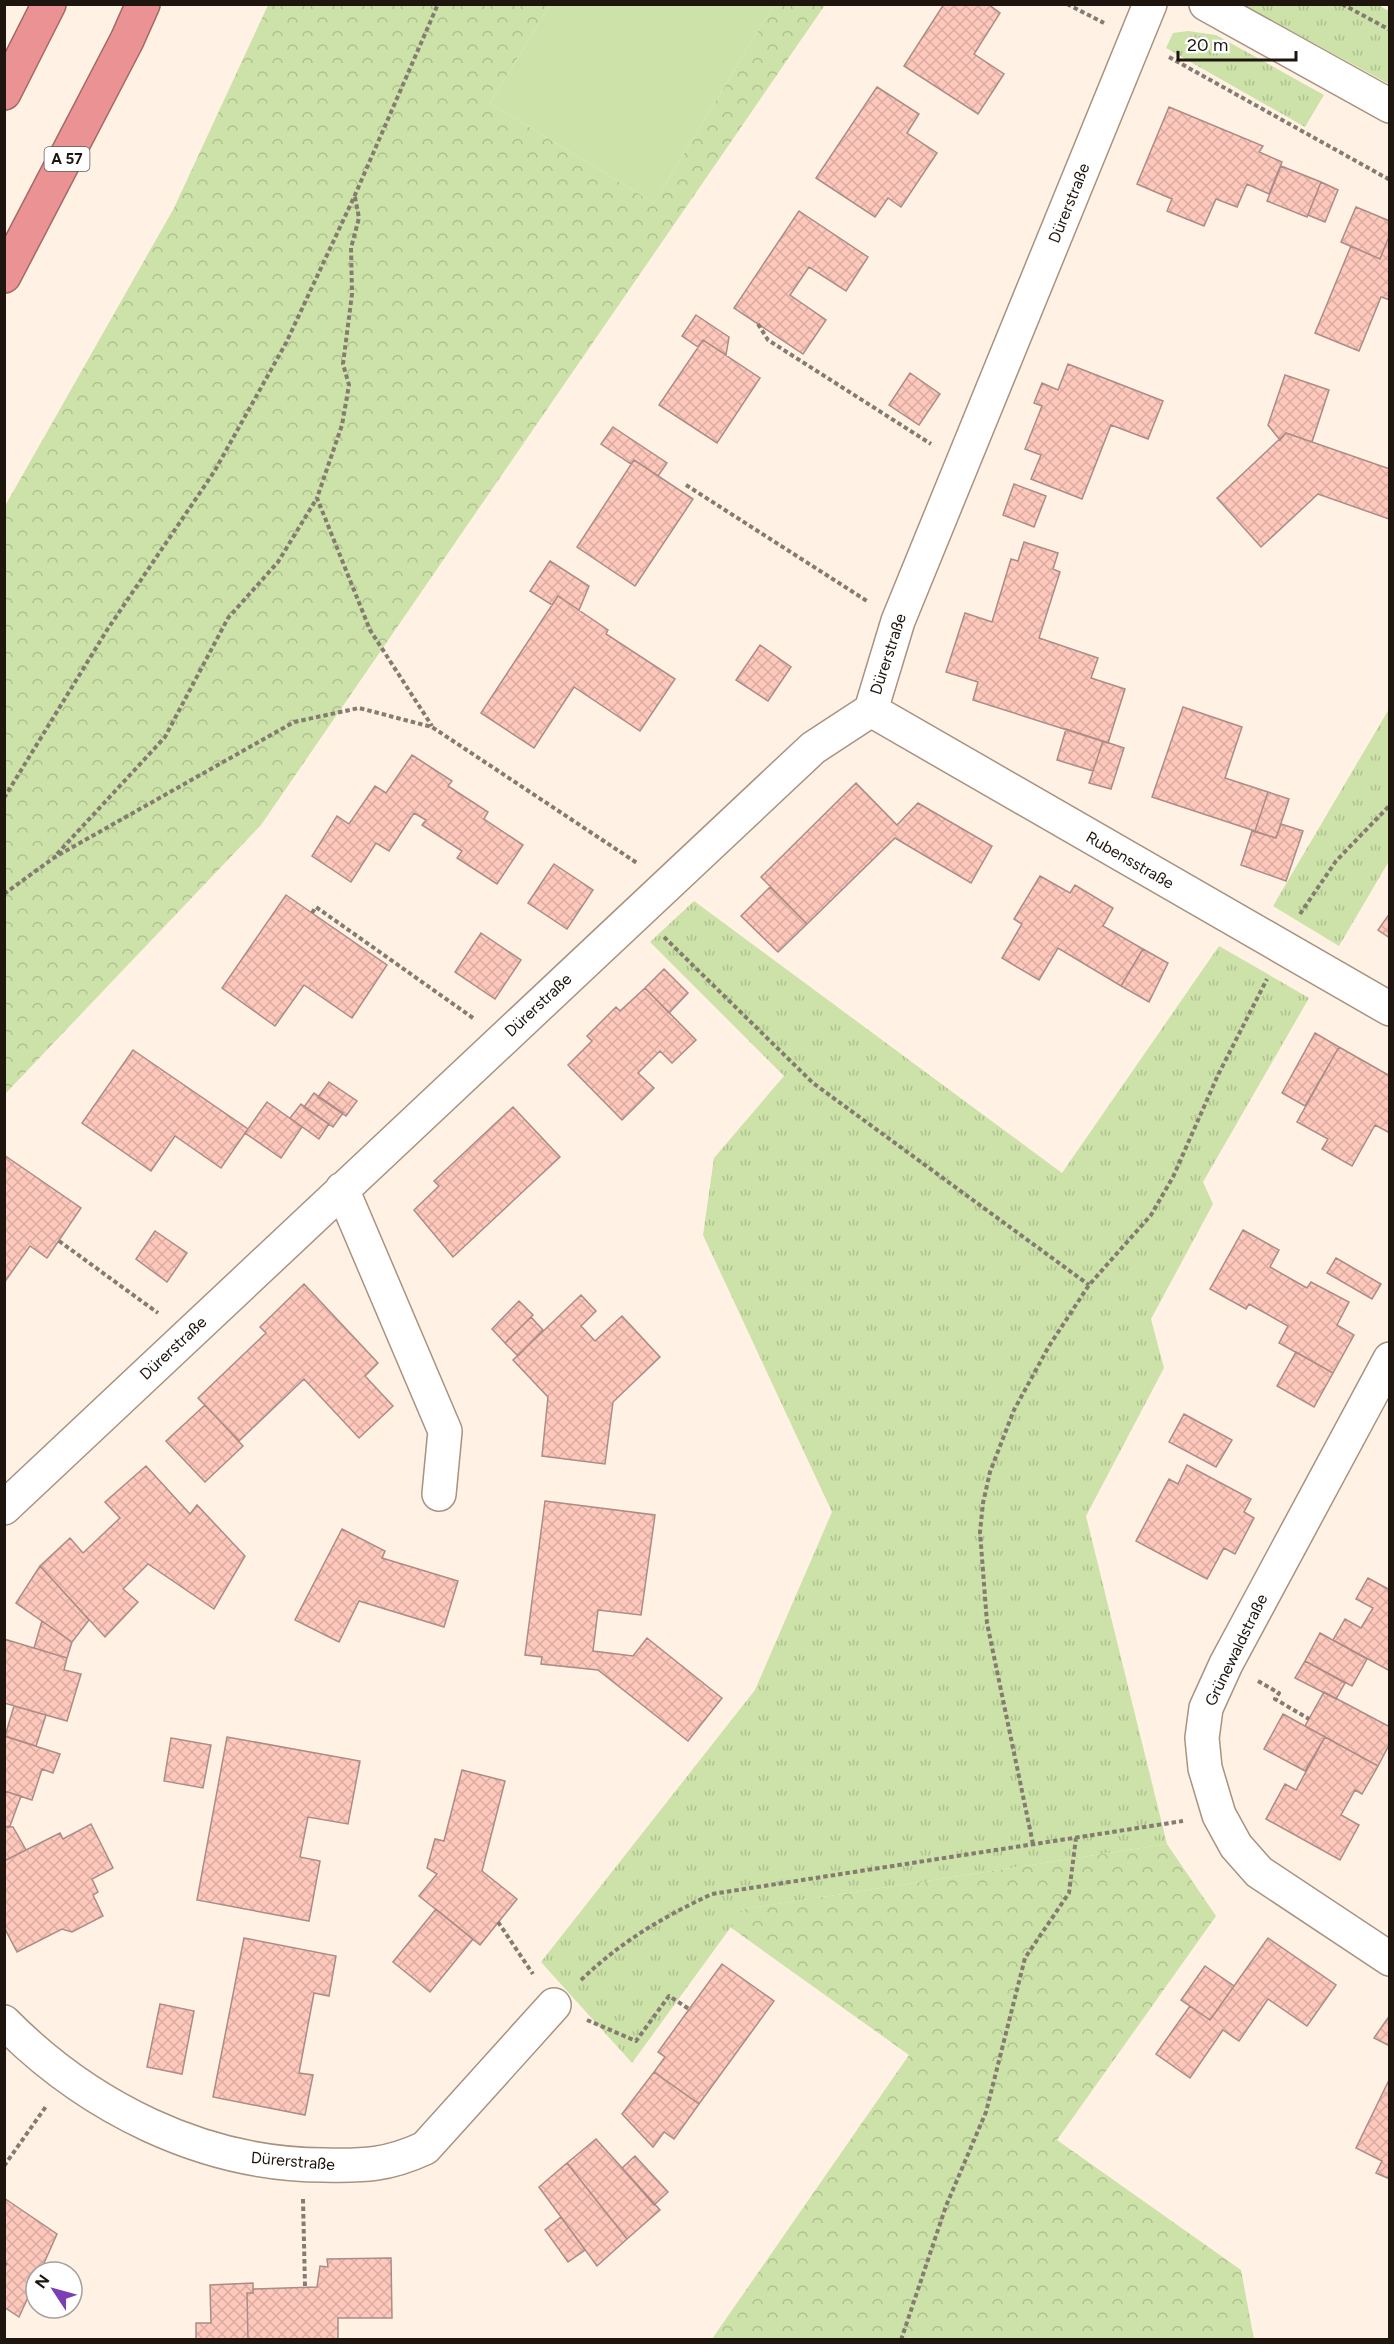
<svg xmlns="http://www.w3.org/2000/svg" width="1394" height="2344" font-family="Figtree,sans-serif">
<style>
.grass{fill:url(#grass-tufts)}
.forest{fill:url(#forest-crowns)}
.garden{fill:#cce2a8}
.building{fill:url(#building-cross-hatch);stroke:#ab8c86;stroke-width:1.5}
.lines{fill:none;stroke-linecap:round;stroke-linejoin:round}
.street-casing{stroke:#a99380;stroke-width:36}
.highway-casing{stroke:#a36765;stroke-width:36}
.path{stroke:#857b71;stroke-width:4;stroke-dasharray:4.5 3;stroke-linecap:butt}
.street{stroke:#fff;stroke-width:33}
.highway{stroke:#eb9394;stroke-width:33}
.labels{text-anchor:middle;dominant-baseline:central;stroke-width:6;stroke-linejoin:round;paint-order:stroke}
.shield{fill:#fff;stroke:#615b56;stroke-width:1.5}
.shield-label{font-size:15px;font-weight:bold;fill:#1d150e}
.street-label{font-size:16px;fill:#1d150e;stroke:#fff}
</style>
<defs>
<pattern id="grass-tufts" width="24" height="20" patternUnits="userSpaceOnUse" patternTransform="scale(1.5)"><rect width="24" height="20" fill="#cce2a8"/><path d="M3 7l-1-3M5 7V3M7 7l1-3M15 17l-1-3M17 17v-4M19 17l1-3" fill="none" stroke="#afc18f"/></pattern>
<pattern id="forest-crowns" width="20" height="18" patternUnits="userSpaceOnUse" patternTransform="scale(1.5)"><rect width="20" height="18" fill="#cce2a8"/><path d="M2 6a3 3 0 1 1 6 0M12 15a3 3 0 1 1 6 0" fill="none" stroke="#afc18f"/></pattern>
<pattern id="building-cross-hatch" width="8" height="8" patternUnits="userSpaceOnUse" patternTransform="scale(1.5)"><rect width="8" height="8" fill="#ffc8bd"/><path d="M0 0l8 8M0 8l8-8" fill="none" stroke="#daaba1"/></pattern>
</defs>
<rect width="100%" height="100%" fill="#fff1e4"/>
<!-- grass -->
<path class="grass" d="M1378,5L1389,11V84L1243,5Z
M1188,31L1216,35L1324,95L1305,127L1166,48L1173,33Z
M1389,709V861L1339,946L1273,906Z
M694,901L1062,1173L1219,946L1309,998L1203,1182L1213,1204L1151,1319L1164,1368L1086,1516L1167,1844L744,1909L632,2063L541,1962L755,1690L832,1512L703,1235L714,1158L784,1076L650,942Z"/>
<!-- forest -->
<path class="forest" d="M268,5H550L490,103L654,203L774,5H825L261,825L5,1094V506L174,208Z
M1167,1844L1216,1916L1057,2140L1241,2270L1254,2339H712L909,2055L730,1927L744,1909Z"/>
<!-- garden -->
<path class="garden" d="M550,5V4L774,5L654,203L490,103Z"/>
<!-- building -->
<path class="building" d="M944,4H988L1000,13L974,54L1004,74L978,114L904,66Z
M877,87L919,114L907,133L937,153L901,207L888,198L875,217L816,178Z
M1169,107L1263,146L1259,152L1282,162L1269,194L1247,184L1237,207L1216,199L1204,226L1167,211L1172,199L1137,184Z
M1281,166L1321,182L1307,217L1267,201Z
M1321,182L1338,190L1325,222L1308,215Z
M1356,207L1390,221V234L1380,259L1341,242Z
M799,211L868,257L846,291L809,267L790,295L826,320L803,354L734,308Z
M1390,234V300L1381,297L1359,351L1315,333L1351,246L1380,259Z
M696,315L729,337L726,355L703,340L698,347L682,336Z
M703,340L760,378L717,443L659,405Z
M1068,364L1163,401L1148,439L1111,425L1082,499L1031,479L1041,455L1025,449L1042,406L1034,403L1042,383L1058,390Z
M910,373L940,394L919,425L889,405Z
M1285,375L1329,390L1312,442L1286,433L1280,440L1268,425Z
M613,427L667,463L658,476L634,460L631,464L601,444Z
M1286,433L1390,469L1389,519L1318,494L1261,547L1217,498Z
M634,460L693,499L635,586L577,547Z
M1014,484L1046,496L1034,527L1003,515Z
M1024,542L1058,553L1053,569L1060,572L1039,638L1098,658L1091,678L1125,689L1108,743L973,700L978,682L946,672L965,613L992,622L1011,559L1018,561Z
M550,561L589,586L579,610L558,596L552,605L530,591Z
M558,596L608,630L606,634L675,679L640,731L574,687L534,748L481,713Z
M760,645L791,667L768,701L736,680Z
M1183,707L1242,727L1225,778L1268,792L1255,831L1152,797Z
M1066,729L1103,741L1093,771L1057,760Z
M1103,741L1124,748L1111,789L1089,783Z
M412,755L452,781L448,786L488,812L484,819L523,845L497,884L457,858L462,851L422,825L426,820L414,813L389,851L376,843L351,882L312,856L337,816L349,824L375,786L386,793Z
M856,783L897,825L918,803L992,846L971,883L895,838L807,924L761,877Z
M1268,792L1289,799L1276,838L1255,831Z
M1281,824L1303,831L1286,881L1241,865L1252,831L1276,838Z
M554,864L593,890L567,929L528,903Z
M1040,876L1070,893L1075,885L1113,908L1103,926L1143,949L1121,986L1058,948L1039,980L1002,958L1022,924L1014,919Z
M770,887L807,924L778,952L741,916Z
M286,895L387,965L352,1018L304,985L275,1026L222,988Z
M1390,913V938L1378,930Z
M481,933L521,960L495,999L455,972Z
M1143,949L1168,963L1149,1002L1121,986Z
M664,969L688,993L669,1013L645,988Z
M645,988L696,1040L672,1063L660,1051L638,1073L654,1088L622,1120L568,1065L592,1041L587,1036L616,1007L620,1011Z
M1315,1033L1339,1047L1305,1106L1282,1093Z
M1339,1047L1390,1076V1133L1375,1125L1352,1166L1322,1149L1328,1139L1297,1122Z
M133,1050L248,1129L221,1168L175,1136L151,1171L82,1123Z
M329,1082L357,1101L346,1116L318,1097Z
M314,1093L343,1113L333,1127L304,1107Z
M267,1102L302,1127L281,1158L245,1133Z
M301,1104L329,1124L319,1139L290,1118Z
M513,1107L560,1157L453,1257L414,1210L439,1186L434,1181Z
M4,1155L81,1208L47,1258L30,1246L4,1283Z
M1243,1230L1279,1250L1270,1267L1307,1288L1311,1282L1349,1302L1337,1325L1354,1335L1333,1373L1279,1343L1288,1326L1249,1304L1246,1309L1210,1289Z
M155,1231L187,1253L167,1282L136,1259Z
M1336,1258L1381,1284L1372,1299L1327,1273Z
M304,1284L378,1363L365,1376L393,1406L359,1438L304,1379L239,1441L198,1398L266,1333L260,1327Z
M581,1295L596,1311L581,1326L595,1341L622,1316L660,1357L613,1402L605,1464L542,1456L548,1397L513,1360Z
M519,1301L533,1315L505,1343L492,1329Z
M531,1317L543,1330L518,1356L505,1343Z
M1296,1352L1333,1373L1314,1407L1277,1386Z
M205,1405L243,1446L205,1482L166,1441Z
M1184,1414L1232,1440L1216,1467L1169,1442Z
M1187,1465L1251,1499L1244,1512L1254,1518L1235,1554L1224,1548L1207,1579L1136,1541L1169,1479L1178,1484Z
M146,1466L190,1514L197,1505L245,1556L214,1609L148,1564L123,1589L138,1602L105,1637L40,1566L70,1538L83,1553L120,1518L105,1502Z
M545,1501L655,1515L641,1615L598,1610L593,1651L633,1656L647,1638L722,1698L688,1741L598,1670L541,1664L542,1657L525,1655Z
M342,1529L385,1551L382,1558L458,1581L444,1627L359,1601L339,1642L295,1620Z
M40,1566L89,1620L72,1642L16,1603Z
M1368,1578L1390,1590V1671L1333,1640L1345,1619L1361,1628L1373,1608L1356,1599Z
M42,1621L72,1642L67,1658L34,1648Z
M1320,1633L1367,1659L1352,1686L1305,1661Z
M4,1639L67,1658L64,1670L81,1674L67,1721L4,1703Z
M1305,1661L1345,1683L1336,1699L1295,1678Z
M1324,1692L1390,1727V1743L1378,1766L1305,1726Z
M14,1706L46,1715L36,1746L5,1736Z
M1283,1714L1325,1737L1305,1771L1264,1749Z
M4,1736L60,1754L53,1773L42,1769L32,1800L4,1791Z
M227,1737L360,1761L348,1824L308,1817L300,1857L320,1861L309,1921L197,1900Z
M1325,1737L1378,1766L1362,1794L1355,1790L1341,1815L1359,1825L1340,1860L1266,1819L1285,1784L1296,1790Z
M171,1738L211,1745L203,1788L164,1781Z
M462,1770L505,1781L482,1871L517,1899L480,1945L419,1896L437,1874L427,1868L435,1839L444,1841Z
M4,1791L21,1796L10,1826L4,1827Z
M91,1824L113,1868L92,1879L98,1892L93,1895L103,1916L72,1932L62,1929L17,1952L4,1927V1861L60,1833L63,1839Z
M4,1827H13L26,1850L4,1861Z
M436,1909L473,1939L430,1992L393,1962Z
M244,1938L336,1956L329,1996L314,1993L299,2073L313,2075L305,2115L213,2097Z
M1268,1938L1336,1985L1307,2026L1268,1999L1239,2041L1223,2030L1190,2078L1156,2054L1190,2006L1210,2020Z
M722,1964L774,2001L699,2104L654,2072L665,2057L658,2052Z
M1205,1966L1234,1986L1210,2020L1181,2000Z
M160,2004L194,2011L182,2074L147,2067Z
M1390,2015V2046L1374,2038Z
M654,2072L699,2104L674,2139L664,2132L653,2147L622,2114Z
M1390,2078V2179L1376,2173L1382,2161L1356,2148Z
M596,2139L660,2210L627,2239L567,2163Z
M635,2156L668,2192L654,2205L622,2168Z
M567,2163L627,2239L597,2266L539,2187Z
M4,2198L57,2234L40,2272H36V2280L19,2317L4,2307V2268L7,2264L4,2262Z
M561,2217L585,2250L568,2262L545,2230Z
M391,2258L392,2318H338V2340H248L247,2293H253V2289L317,2287L320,2266L328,2267L327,2259Z
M253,2283V2293H247L248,2340H196V2323H211L210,2285Z"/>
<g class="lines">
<defs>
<path id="street" d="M1206,4L1390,106
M871,710L1390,1009
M342,1189L445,1431L439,1494
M1390,1359L1226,1664L1206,1708L1202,1738L1205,1768L1219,1815L1236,1846L1259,1872L1390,1959
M4,1508L813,748L871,710L898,621L1150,4
M4,2022C88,2107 203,2165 324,2165C365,2166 388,2165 425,2148L554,2005"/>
<path id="highway" d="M4,93L49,4
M4,276L127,40L143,4"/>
</defs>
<!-- street casing -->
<use href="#street" class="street-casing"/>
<!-- highway casing -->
<use href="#highway" class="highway-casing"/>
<!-- path -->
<path class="path" d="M1067,4L1104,23
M1342,4L1390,30
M1169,57L1390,180
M355,197L359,218L351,248L352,294L343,364L349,385L342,425L317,498L370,630L432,726
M758,324L768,340L931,444
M686,485L867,601
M4,798L107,630L214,472L286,343L355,195L438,4
M57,854L165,737L228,618L278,562L317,498
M4,894L55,857L294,722L359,708L432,727L637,863
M312,913L316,907L473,1018
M1300,914L1336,861L1390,805
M664,937L813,1083L1089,1285
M59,1241L158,1313
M1258,1681L1279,1693L1275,1699L1309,1719
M1033,1844L987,1623L980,1532L983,1503L990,1472L1014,1410L1049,1346L1089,1285L1151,1215L1173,1177L1218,1075L1267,979
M498,1922L533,1974
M581,1980C622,1941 661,1918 712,1894L1183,1821
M587,2020L636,2041L669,1996L689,2009
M4,2166L47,2105
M303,2199L305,2287
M901,2340L946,2206L986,2112L1025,1958L1069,1893L1076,1838"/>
<!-- street -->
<use href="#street" class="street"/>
<!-- highway -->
<use href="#highway" class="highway"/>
</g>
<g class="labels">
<!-- shield labels -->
<rect class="shield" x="44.5" y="147" width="45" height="24" rx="4.5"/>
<g class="shield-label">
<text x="67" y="159">A 57</text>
</g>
<!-- street labels -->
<g class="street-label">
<text transform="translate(1069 203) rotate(-68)">Dürerstraße</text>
<text transform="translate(888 654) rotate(-72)">Dürerstraße</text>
<text transform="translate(1130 860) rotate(30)">Rubensstraße</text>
<text transform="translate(538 1005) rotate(-43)">Dürerstraße</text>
<text transform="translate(173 1348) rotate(-43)">Dürerstraße</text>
<text transform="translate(1236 1650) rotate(-64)">Grünewaldstraße</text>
<text transform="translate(293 2161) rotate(5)">Dürerstraße</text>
</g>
</g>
<!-- border -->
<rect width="1394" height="2344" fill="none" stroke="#1d150e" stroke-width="12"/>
<!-- north arrow -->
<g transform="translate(54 2290) rotate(306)"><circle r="28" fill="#ffffff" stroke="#a5a19f" stroke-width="1.5"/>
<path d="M0-4.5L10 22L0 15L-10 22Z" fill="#7b3eb4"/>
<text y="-9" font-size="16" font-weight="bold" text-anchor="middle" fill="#1d150e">N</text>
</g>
<!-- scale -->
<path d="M1178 51v9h118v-9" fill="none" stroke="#1d150e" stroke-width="3"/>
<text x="1187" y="51" font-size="18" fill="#1d150e" stroke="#ffffff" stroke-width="4.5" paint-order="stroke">20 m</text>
</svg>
